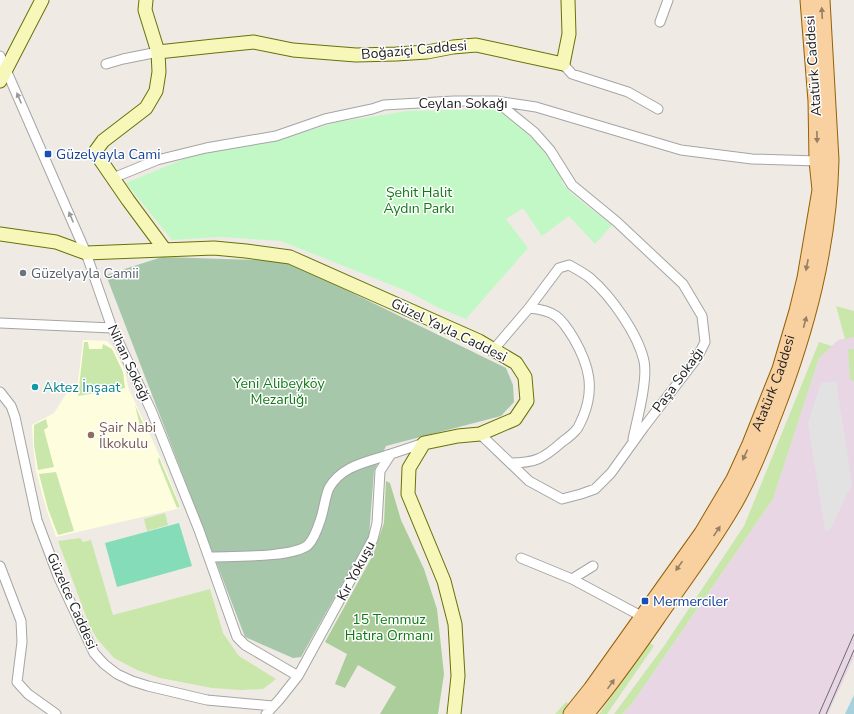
<svg xmlns="http://www.w3.org/2000/svg" width="854" height="714" font-family="'Nunito Sans',sans-serif">
<style>
.industrial{fill:#e8d6e5}
.education{fill:#fefdde}
.grass{fill:#cae7ab}
.forest{fill:#aacd9a}
.cemetery{fill:#a6c7aa}
.park{fill:#c2f8c5}
.pitch{fill:#84dcb8}
.parking{fill:#e2e2e2}
.water{fill:#a6d0db}
.lines{fill:none;stroke-linecap:round;stroke-linejoin:round}
.street-casing{stroke:#a5a5a5;stroke-width:11}
.secondary-casing{stroke:#687208;stroke-width:15}
.primary-casing{stroke:#936105;stroke-width:17}
.street{stroke:#fff;stroke-width:9}
.secondary{stroke:#f6f7b9;stroke-width:13}
.primary{stroke:#f9d09f;stroke-width:15}
.tram{stroke:#6c6c6c;stroke-width:1}
.oneway{fill:#968065}
.oneway2{fill:#9a9a9a}
.transit-dot{fill:#1a4fb4;stroke:#fff;stroke-width:1.5}
.worship-dot{fill:#6b7280;stroke:#fff;stroke-width:1.5}
.culture-dot{fill:#0f9aa8;stroke:#fff;stroke-width:1.5}
.education-dot{fill:#8d6e63;stroke:#fff;stroke-width:1.5}
.labels{text-anchor:middle;dominant-baseline:central;stroke-width:3;stroke-linejoin:round;paint-order:stroke}
.street-label{font-size:14px;fill:#1e1e1e;stroke:#fff}
.transit-label{font-size:14px;fill:#164399;stroke:#fff;text-anchor:start}
.park-label{font-size:14px;fill:#0f7915;stroke:#fff}
.worship-label{font-size:14px;fill:#5b616d;stroke:#fff;text-anchor:start}
.culture-label{font-size:14px;fill:#0d838f;stroke:#fff;text-anchor:start}
.education-label{font-size:14px;fill:#785e54;stroke:#fff;text-anchor:start}
</style>
<rect width="100%" height="100%" fill="#efebe4"/>
<!-- industrial -->
<path class="industrial" d="M854,337V657L828,714H622L631,705L773,499L819,358L838,340Z"/>
<!-- education -->
<path class="education" d="M83,340L107,341L114,348L125,371L128,387L166,470L181,508L56,537L46,508L36,471L33,445L32,425L54,413L68,391L77,390Z"/>
<!-- grass -->
<path class="grass" d="M836,306L854,311V337L845,339Z
M84,342H88L89,349H102L103,344L112,349L123,372L125,388L78,396Z
M819,342L832,346L819,358L773,499L631,705L622,714H614L664,646L744,526Z
M848,349H854V381L850,380Z
M135,405L146,430L141,431Z
M46,419L48,427L44,430L54,467L38,470L34,445V425Z
M159,457L180,507L177,508L158,461Z
M56,472L74,531L58,535L48,509L39,474Z
M165,513L168,525L147,531L144,519Z
M80,538L83,542L91,540L113,615L210,589L223,633L239,656L276,679L263,689L241,690L212,688L160,678L137,670L114,658L98,640L90,627L58,541Z
M649,642L654,646L607,714H599Z
M566,702L570,705L562,714H555Z"/>
<!-- forest -->
<path class="forest" d="M386,481L390,483L401,520L424,569L437,609L444,674L438,714H380L396,687L358,665L345,688L335,684L347,654L325,642L373,555L384,523Z"/>
<!-- cemetery -->
<path class="cemetery" d="M162,257L287,261L506,368L513,385L514,402L501,416L386,446L374,471L369,536L301,657L293,658L245,637L106,275Z"/>
<!-- park -->
<path class="park" d="M500,109L537,143L563,177L562,183L572,194L612,225L595,244L569,216L542,236L523,208L506,219L528,248L466,319L439,308L409,292L281,241L220,237L172,240L126,183L184,159L218,149L266,143L338,122L407,111Z"/>
<!-- pitch -->
<path class="pitch" d="M179,523L192,566L117,587L105,543Z"/>
<!-- parking -->
<path class="parking" d="M836,381L852,484L830,530L825,531L808,423L821,383Z"/>
<!-- water -->
<path class="water" d="M854,695V714H845Z"/>
<g class="lines">
<defs>
<path id="street" d="M660,22L668,0
M0,56L86,253L112,328L151,410L199,530L237,637L245,645L298,676
M106,64L123,59L158,52
M563,64L572,74L628,92L658,109
M113,178L157,160L206,148L276,136L325,119L372,109L384,105L454,101H496L536,107L681,150L752,159L817,161
M0,323L112,328
M494,349L529,308L559,268L569,265C576,269 584,273 590,278C611,296 638,334 644,361C648,380 637,420 633,439
M0,392L11,406L15,417L37,520L58,576L94,653L104,664L117,674L132,681L148,686L207,700L273,706
M480,434L529,481L562,499L581,494L595,489L611,473L644,427L697,358L705,342L702,316L683,284L617,222L572,185L550,150L534,132L497,102
M510,463C535,463 543,459 562,442C566,439 572,435 576,430C579,427 581,421 583,417C595,388 589,365 574,339C561,317 554,310 529,308
M209,557C230,556 293,558 308,545C315,538 318,527 321,518C324,509 325,497 329,488C342,465 368,462 391,454
M521,558L572,579L643,617
M0,566L21,621L22,642L17,682L28,694L56,714
M572,579L593,566
M266,714L279,700L298,676L373,539L377,523L380,471L391,454L424,443"/>
<path id="secondary" d="M146,0L145,10L158,52L159,72L156,91L146,108L103,141L95,152L128,200L165,250
M158,52L214,46L254,42L293,50L356,55L396,54L427,52L453,47L476,45L563,64L569,34L568,0
M0,81L42,0
M0,234L56,242L86,253L214,248L246,251L290,257L479,341L516,363L525,377L527,401L515,419L480,434L458,436L424,443L409,468L408,494L444,581L455,624L458,676L454,714"/>
<g id="primary">
<path id="s1" d="M571,714L591,689L702,533L734,479L750,444L780,369L797,311L805,278L820,190L817,161L816,101L808,0"/>
<path d="M586,714C615,680 640,643 665,607C690,572 715,538 736,501C752,472 764,441 776,410C807,329 829,247 831,160L822,0"/>
</g>
</defs>
<!-- street casing -->
<use href="#street" class="street-casing"/>
<!-- secondary casing -->
<use href="#secondary" class="secondary-casing"/>
<!-- primary casing -->
<use href="#primary" class="primary-casing"/>
<!-- street -->
<use href="#street" class="street"/>
<!-- secondary -->
<use href="#secondary" class="secondary"/>
<!-- primary -->
<use href="#primary" class="primary"/>
<!-- tram -->
<path class="tram" d="M819,714L854,634
M826,714L854,650"/>
</g>
<!-- one-way arrows -->
<defs><path id="oneway-solid" d="M-6-.8H1V-3.2L6.5 0L1 3.2V.8H-6Z"/></defs>
<g class="oneway">
<use href="#oneway-solid" transform="translate(822 13) rotate(-93)"/>
<use href="#oneway-solid" transform="translate(817 137) rotate(89)"/>
<use href="#oneway-solid" transform="translate(807 265) rotate(101)"/>
<use href="#oneway-solid" transform="translate(805 322) rotate(-75)"/>
<use href="#oneway-solid" transform="translate(745 455) rotate(115)"/>
<use href="#oneway-solid" transform="translate(717 531) rotate(-56)"/>
<use href="#oneway-solid" transform="translate(679 566) rotate(125)"/>
<use href="#oneway-solid" transform="translate(611 684) rotate(-54)"/>
</g>
<g class="oneway2">
<use href="#oneway-solid" transform="translate(19 98) rotate(-113)"/>
<use href="#oneway-solid" transform="translate(71 217) rotate(-113)"/>
</g>
<!-- markers -->
<g class="transit-dot">
<rect x="44" y="150" width="8" height="8" rx="2"/>
<rect x="641" y="597" width="8" height="8" rx="2"/>
</g>
<circle class="worship-dot" cx="23" cy="273" r="4"/>
<circle class="culture-dot" cx="35" cy="387" r="4"/>
<circle class="education-dot" cx="91" cy="435" r="4"/>
<g class="labels">
<!-- street labels -->
<g class="street-label">
<text transform="translate(414 50) rotate(-5)">Boğaziçi Caddesi</text>
<text transform="translate(813 66) rotate(-94)">Atatürk Caddesi</text>
<text x="463" y="103">Ceylan Sokağı</text>
<text transform="translate(449 330) rotate(26)">Güzel Yayla Caddesi</text>
<text transform="translate(129 363) rotate(65)">Nihan Sokağı</text>
<text transform="translate(678 380) rotate(-54)">Paşa Sokağı</text>
<text stroke="none"><textPath href="#s1" startOffset="390">Atatürk Caddesi</textPath></text>
<text transform="translate(356 571) rotate(-62)">Kır Yokuşu</text>
<text transform="translate(72 601) rotate(66)">Güzelce Caddesi</text>
</g>
<!-- transit labels -->
<g class="transit-label">
<text x="56" y="154">Güzelyayla Cami</text>
<text x="653" y="601">Mermerciler</text>
</g>
<!-- park labels -->
<g class="park-label">
<text x="419" y="192">Şehit Halit<tspan x="419" dy="16">Aydın Parkı</tspan></text>
<text x="279" y="383">Yeni Alibeyköy<tspan x="279" dy="16">Mezarlığı</tspan></text>
<text x="389" y="619">15 Temmuz<tspan x="389" dy="16">Hatıra Ormanı</tspan></text>
</g>
<!-- worship labels -->
<g class="worship-label">
<text x="31" y="273">Güzelyayla Camii</text>
</g>
<!-- culture labels -->
<g class="culture-label">
<text x="43" y="387">Aktez İnşaat</text>
</g>
<!-- education labels -->
<g class="education-label">
<text x="99" y="427">Şair Nabi<tspan x="99" dy="16">İlkokulu</tspan></text>
</g>
</g>
</svg>
